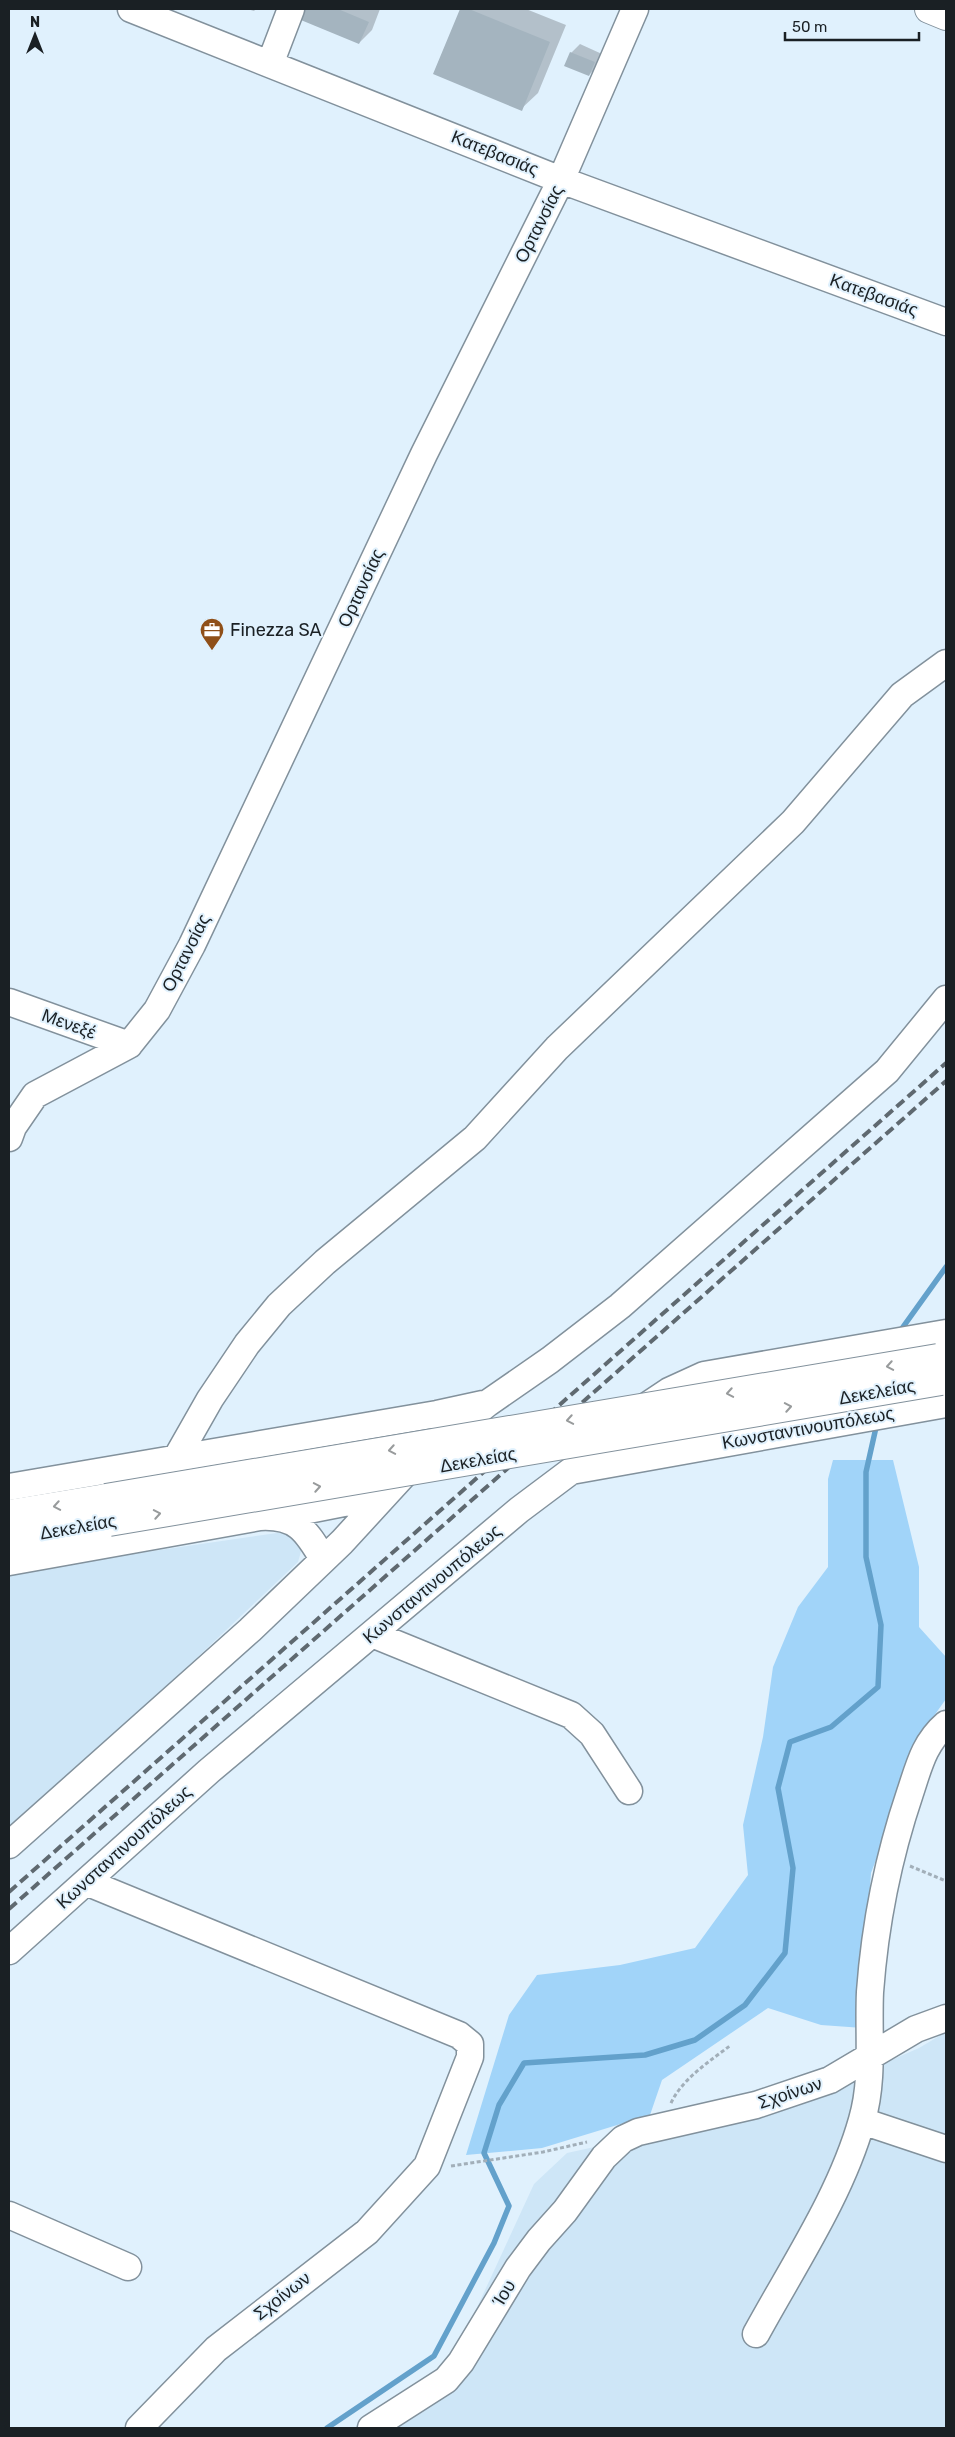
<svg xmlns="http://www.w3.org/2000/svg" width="955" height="2437" font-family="Rubik,sans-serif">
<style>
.built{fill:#cee6f7}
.green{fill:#a1d4f9}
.shadow{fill:#0003}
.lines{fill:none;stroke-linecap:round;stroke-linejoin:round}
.stream{stroke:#63a1cb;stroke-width:5.5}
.building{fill:#a4b4bf}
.minor-casing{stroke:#82919c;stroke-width:29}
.major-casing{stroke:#82919c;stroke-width:30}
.path{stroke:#a2afb9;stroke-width:3;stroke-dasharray:4 2.5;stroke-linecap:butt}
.minor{stroke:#fff;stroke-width:26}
.major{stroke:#fff;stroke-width:28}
.rail{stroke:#5f6970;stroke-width:4;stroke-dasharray:10 5;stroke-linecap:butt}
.major-bridge-casing{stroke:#82919c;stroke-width:30;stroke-linecap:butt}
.major-bridge{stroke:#fff;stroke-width:28}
.oneway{stroke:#989b9c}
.labels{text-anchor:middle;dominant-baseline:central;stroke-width:4;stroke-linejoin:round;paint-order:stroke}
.street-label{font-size:18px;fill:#1a2024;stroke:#e0f1fd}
.poi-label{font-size:18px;fill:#1a2024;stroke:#e0f1fd;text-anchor:start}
</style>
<rect width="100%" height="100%" fill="#e0f1fd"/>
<!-- built -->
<path class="built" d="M284,1532L294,1534L302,1548L298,1562L145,1707L9,1826V1572Z
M946,2032V2428H354L437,2376L462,2340L534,2184L567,2153L718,2120L832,2086L919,2048Z"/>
<!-- green -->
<path class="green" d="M833,1460H893L919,1567V1627L946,1657V1699L926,1727L871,1873L863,1983V2028L821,2025L768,2008L662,2080L650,2115L542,2148L466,2155L509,2015L537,1975L620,1965L695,1948L748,1875L743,1825L763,1737L773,1667L798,1607L828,1567V1479Z"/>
<!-- shadow -->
<path class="shadow" d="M247,9H256L254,11Z
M301,9H380L372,30L359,43Z
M461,9H526L566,25L538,93L521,109L434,73Z
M580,44L602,54L597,67L589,75L571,53Z"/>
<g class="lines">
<!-- stream -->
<path class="stream" d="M898,1334L946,1267
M327,2428L434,2356L494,2243L509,2206L484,2153L499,2105L524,2063L645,2055L695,2040L745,2005L785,1953L793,1868L778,1788L790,1742L831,1727L878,1687L881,1625L866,1557V1472L877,1423"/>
</g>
<!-- building -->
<path class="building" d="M300,9H338L369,22L359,44L296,18Z
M460,9H469L550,42L522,111L433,74Z
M570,52L595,62L589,76L564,66Z"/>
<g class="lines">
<defs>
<path id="minor" d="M131,9L561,180L946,322
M270,64L291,9
M9,1002L129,1045
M9,1138L13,1127L35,1095L129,1045L157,1010L192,945L424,454L561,180L635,9
M645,1407L669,1391L704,1375L946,1333
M177,1457L210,1399L247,1344L279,1305L325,1262L475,1138L557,1048L793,822L902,695L946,663
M9,1487L437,1414L483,1404
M278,1516L349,1502L391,1487
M9,1562L260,1517C296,1515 306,1530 323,1559
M372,1634L571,1715L592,1734L629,1791
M9,1845L250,1630L342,1542L420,1457L488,1403L550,1360L620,1306L887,1071L946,999
M86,1882L459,2035L470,2044V2057L427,2166L367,2232L216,2349L139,2428
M9,1951L209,1771L519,1510L571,1471L946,1404
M862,2121L946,2149
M9,2215L128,2267
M756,2334C793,2266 841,2195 862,2120C874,2079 868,2035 870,1992C875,1924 888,1858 910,1793C919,1766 924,1743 946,1724
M371,2428L446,2380L461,2362L518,2268L539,2240L565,2211L604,2157L623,2139L638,2132L756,2105L830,2080L916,2029L946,2018"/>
<path id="major" d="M929,9L946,16
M9,1514L106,1498
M9,1539L109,1522"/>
</defs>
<!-- minor casing -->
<use href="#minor" class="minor-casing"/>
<!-- major casing -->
<use href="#major" class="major-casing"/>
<!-- path -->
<path class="path" d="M910,1866L946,1881
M671,2103C682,2079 710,2061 731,2045
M451,2166L543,2152L587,2142"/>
<!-- minor -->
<use href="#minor" class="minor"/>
<!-- major -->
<use href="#major" class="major"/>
<!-- rail -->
<path class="rail" d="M9,1892L946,1063
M9,1909L946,1081"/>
<defs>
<path id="major-bridge" d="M106,1498L938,1358
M109,1522L941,1381"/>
</defs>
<!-- major-bridge casing -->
<use href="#major-bridge" class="major-bridge-casing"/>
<!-- major-bridge -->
<use href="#major-bridge" class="major-bridge"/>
</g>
<!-- one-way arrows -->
<defs><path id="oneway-chevron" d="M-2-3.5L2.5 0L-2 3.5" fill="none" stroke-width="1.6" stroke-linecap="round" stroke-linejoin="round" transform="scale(1.25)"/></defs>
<g class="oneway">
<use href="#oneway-chevron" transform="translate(890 1366) rotate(170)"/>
<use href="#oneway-chevron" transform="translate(730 1393) rotate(170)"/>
<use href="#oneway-chevron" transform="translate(788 1407) rotate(-10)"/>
<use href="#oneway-chevron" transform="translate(570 1420) rotate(170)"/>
<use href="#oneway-chevron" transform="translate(392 1450) rotate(170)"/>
<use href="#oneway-chevron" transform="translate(317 1487) rotate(-10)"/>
<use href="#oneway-chevron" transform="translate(57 1506) rotate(170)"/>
<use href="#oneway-chevron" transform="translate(157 1514) rotate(-10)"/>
</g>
<!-- icons -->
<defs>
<symbol id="office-pin" viewBox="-11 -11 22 30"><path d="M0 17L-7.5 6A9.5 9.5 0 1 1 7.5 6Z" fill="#8f4f18" stroke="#e0f1fd"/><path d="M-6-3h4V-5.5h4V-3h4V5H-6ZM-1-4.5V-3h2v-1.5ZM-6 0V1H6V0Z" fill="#fff"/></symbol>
</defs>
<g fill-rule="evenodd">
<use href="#office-pin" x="198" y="616" width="28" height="38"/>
</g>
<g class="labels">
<!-- street labels -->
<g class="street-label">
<text transform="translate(495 153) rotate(22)">Κατεβασιάς</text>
<text transform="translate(539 224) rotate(-63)">Ορτανσίας</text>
<text transform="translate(874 295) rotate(20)">Κατεβασιάς</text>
<text transform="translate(361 588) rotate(-65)">Ορτανσίας</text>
<text transform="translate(186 953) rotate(-63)">Ορτανσίας</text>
<text transform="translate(69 1024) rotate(20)">Μενεξέ</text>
<text transform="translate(877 1392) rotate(-10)">Δεκελείας</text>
<text transform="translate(808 1428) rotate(-10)">Κωνσταντινουπόλεως</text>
<text transform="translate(478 1460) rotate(-10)">Δεκελείας</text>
<text transform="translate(78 1527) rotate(-10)">Δεκελείας</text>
<text transform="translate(432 1584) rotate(-40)">Κωνσταντινουπόλεως</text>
<text transform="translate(124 1847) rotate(-42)">Κωνσταντινουπόλεως</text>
<text transform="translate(790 2093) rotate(-18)">Σχοίνων</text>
<text transform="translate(504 2293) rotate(-59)">Ίου</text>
<text transform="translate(282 2296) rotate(-38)">Σχοίνων</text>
</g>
<!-- poi labels -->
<g class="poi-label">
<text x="230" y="630">Finezza SA</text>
</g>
</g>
<!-- border -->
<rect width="955" height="2437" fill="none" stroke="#1a2024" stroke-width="20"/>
<!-- north arrow -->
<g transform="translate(35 35)" stroke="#e0f1fd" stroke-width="4" paint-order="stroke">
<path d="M0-4L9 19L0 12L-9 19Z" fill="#1a2024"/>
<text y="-8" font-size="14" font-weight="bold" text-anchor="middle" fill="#1a2024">N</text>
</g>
<!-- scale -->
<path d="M785 32v8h134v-8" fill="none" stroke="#1a2024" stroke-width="2.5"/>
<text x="792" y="32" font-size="15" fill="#1a2024" stroke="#e0f1fd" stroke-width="4" paint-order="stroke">50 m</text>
</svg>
